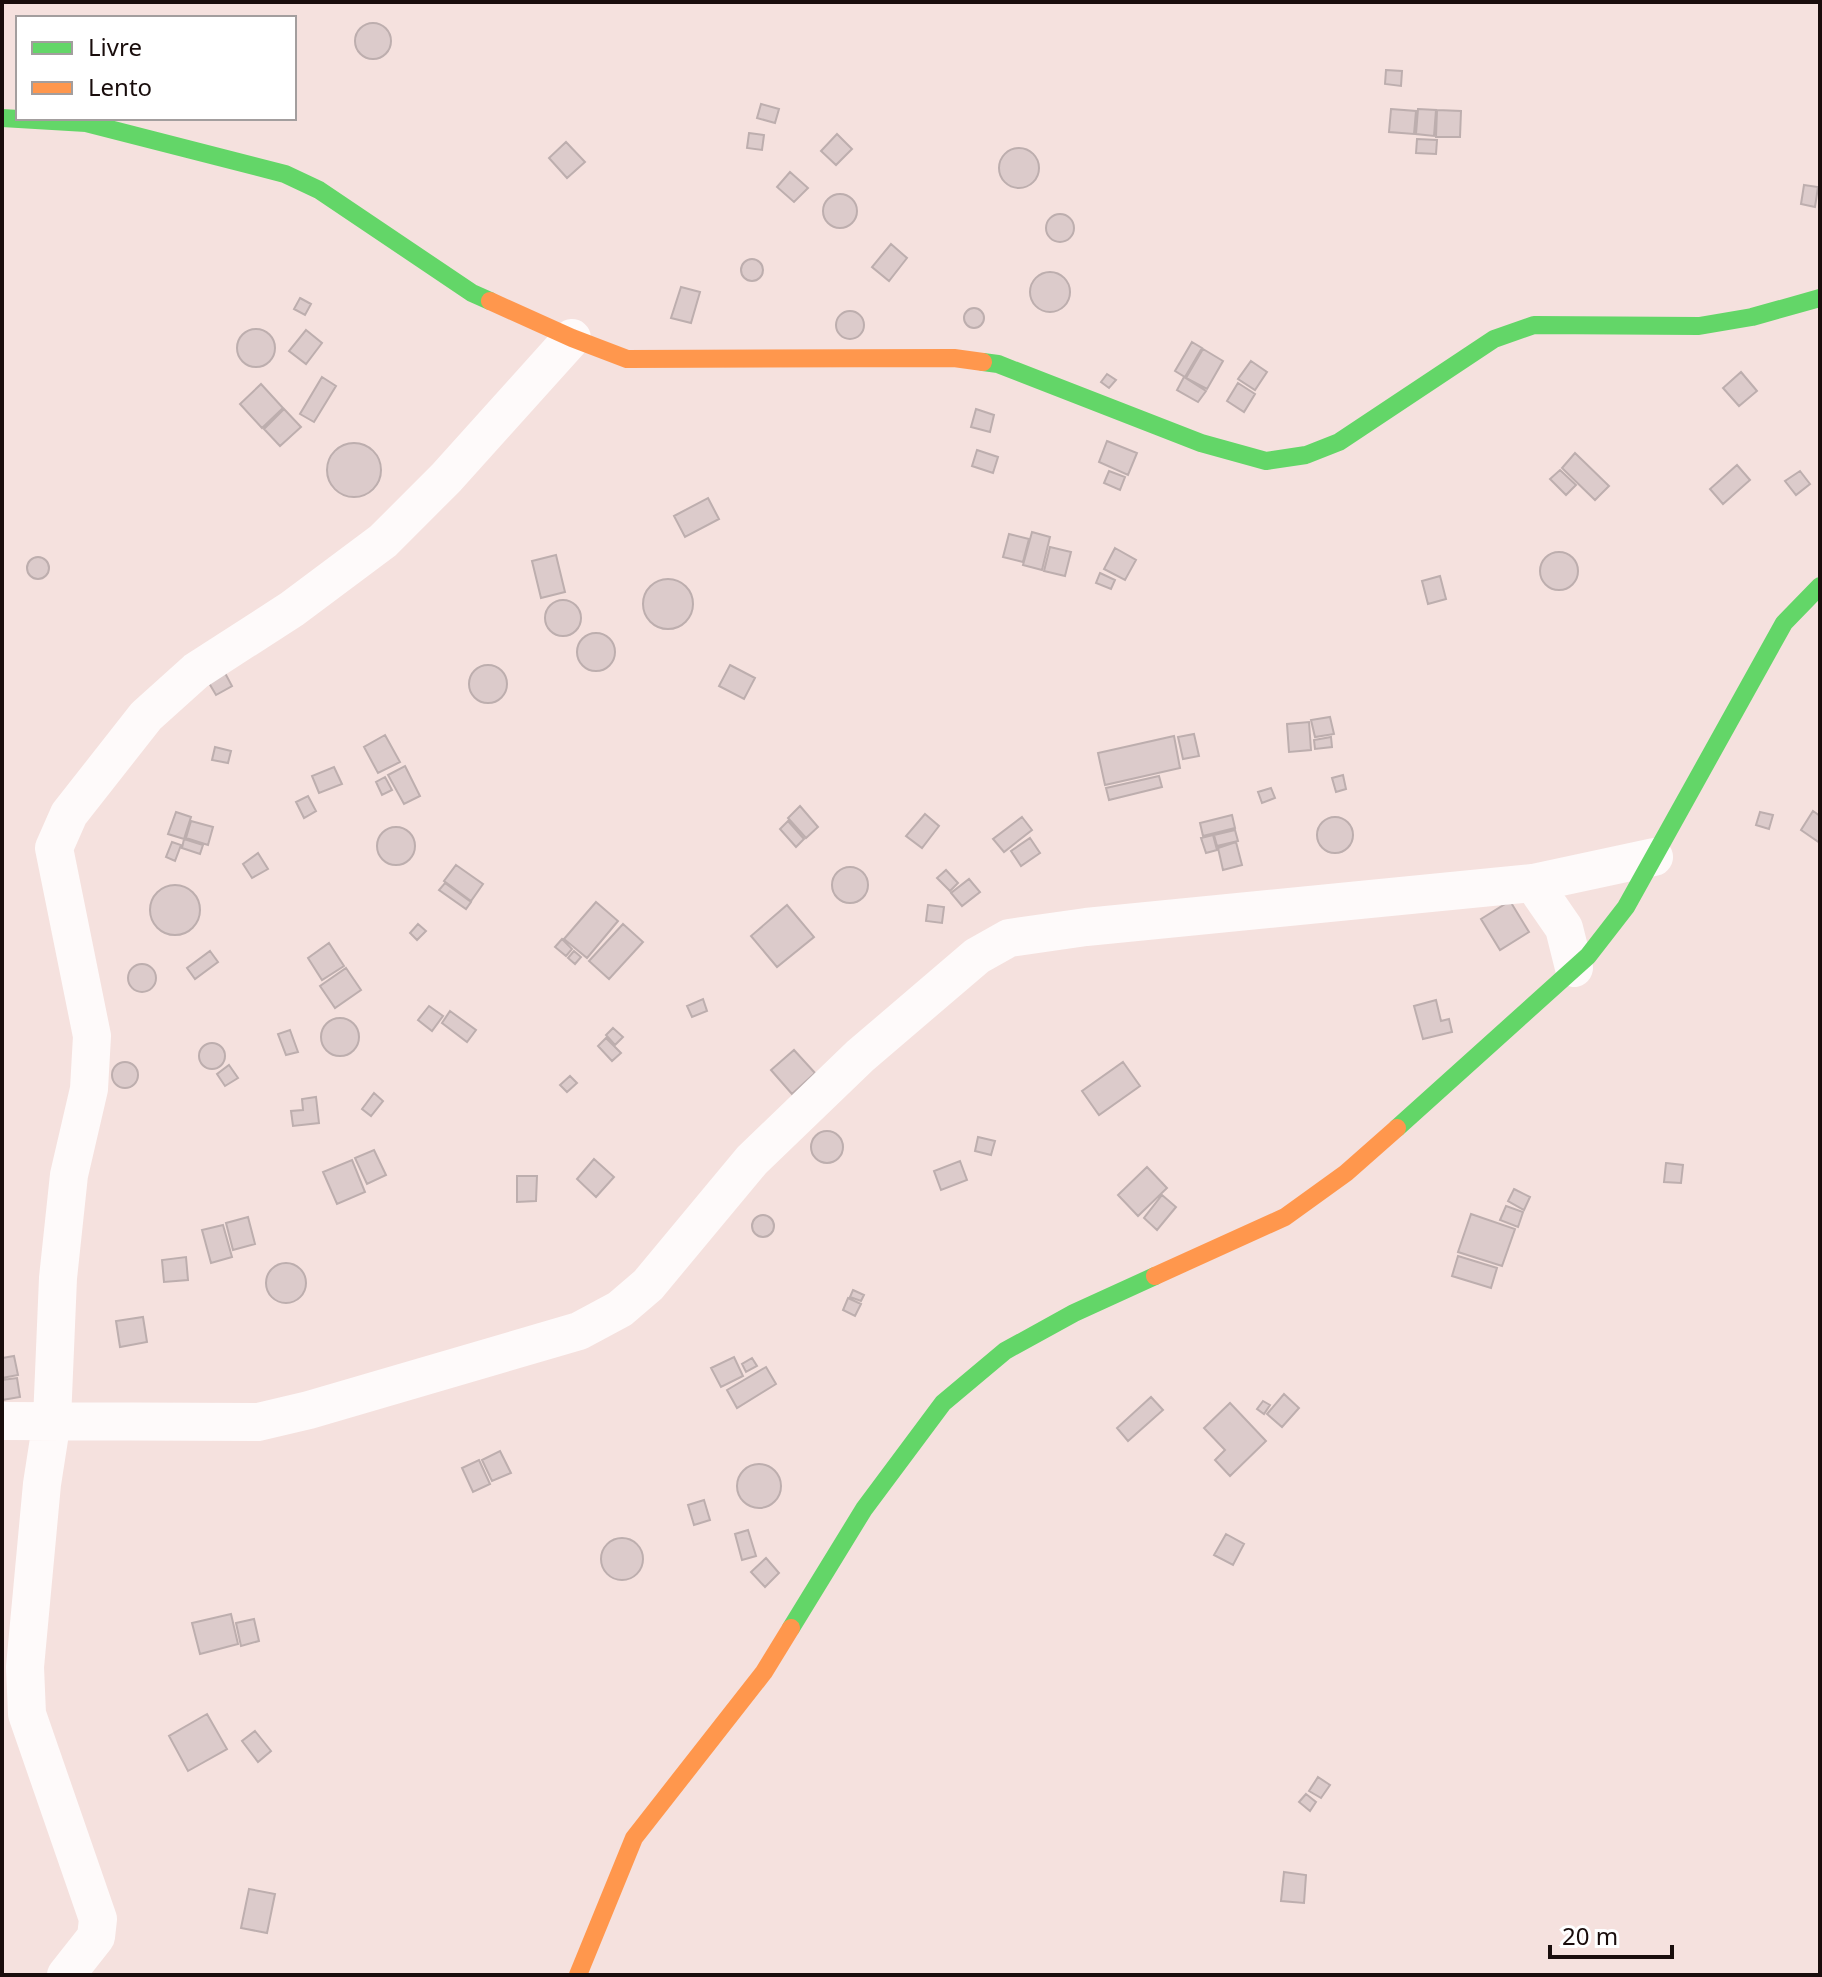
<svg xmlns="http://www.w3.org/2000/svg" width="1822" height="1977" font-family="'Noto Sans',sans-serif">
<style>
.building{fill:#dccbcb;stroke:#bdaeae;stroke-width:2}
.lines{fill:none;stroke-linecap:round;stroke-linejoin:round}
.street{stroke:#fefafa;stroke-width:38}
.fast{stroke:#63d668;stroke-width:18}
.slow{stroke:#ff974d;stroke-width:18}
</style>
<rect width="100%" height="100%" fill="#f5e1de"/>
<!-- building -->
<path class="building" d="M355 41a18 18 0 1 1 36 0a18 18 0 1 1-36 0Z
M1386,70L1402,71L1401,86L1385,84Z
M761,104L779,109L775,123L757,118Z
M1391,109L1416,111L1414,134L1389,132Z
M1418,109L1436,110L1434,136L1416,134Z
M1437,110L1461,111L1460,137H1436Z
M749,133L764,135L762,150L747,148Z
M837,134L852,149L836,165L821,151Z
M1417,139L1437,140L1436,154L1416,153Z
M566,142L585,162L567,178L549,158Z
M999 168a20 20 0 1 1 40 0a20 20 0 1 1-40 0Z
M790,172L808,188L794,202L777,187Z
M1804,185L1818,187L1815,207L1801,204Z
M823 211a17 17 0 1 1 34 0a17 17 0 1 1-34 0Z
M1046 228a14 14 0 1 1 28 0a14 14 0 1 1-28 0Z
M891,244L907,258L889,281L872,267Z
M741 270a11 11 0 1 1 22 0a11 11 0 1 1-22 0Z
M1030 292a20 20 0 1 1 40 0a20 20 0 1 1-40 0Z
M681,287L700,292L691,323L671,318Z
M300,298L311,304L305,315L294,309Z
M964 318a10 10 0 1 1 20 0a10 10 0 1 1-20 0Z
M836 325a14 14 0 1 1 28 0a14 14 0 1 1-28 0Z
M237 348a19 19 0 1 1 38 0a19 19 0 1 1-38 0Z
M306,330L322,343L306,364L289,351Z
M1192,342L1202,348L1185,377L1175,371Z
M1203,349L1223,361L1207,389L1186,378Z
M1251,361L1267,372L1255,390L1238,379Z
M1741,372L1757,391L1739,406L1723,388Z
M1107,374L1116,380L1109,388L1101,382Z
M322,377L336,386L314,422L300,414Z
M1184,377L1206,391L1198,402L1177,390Z
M1238,383L1255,394L1244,412L1227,401Z
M261,384L283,408L262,428L240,404Z
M284,409L301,427L280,446L264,429Z
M976,409L994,415L990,432L971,427Z
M1107,441L1137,453L1128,475L1099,462Z
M327 470a27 27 0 1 1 54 0a27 27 0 1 1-54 0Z
M977,450L998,457L993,473L972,466Z
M1575,453L1609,486L1595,500L1562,468Z
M1737,465L1750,480L1723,504L1710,489Z
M1560,470L1576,485L1566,495L1550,479Z
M1109,471L1125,477L1120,490L1104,483Z
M1800,471L1810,484L1796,495L1785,481Z
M708,498L719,519L685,537L674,516Z
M1032,532L1050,537L1042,570L1023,565Z
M1009,534L1029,539L1023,562L1003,557Z
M1050,547L1071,552L1065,576L1044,571Z
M1115,548L1136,560L1125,580L1104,569Z
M1540 571a19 19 0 1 1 38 0a19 19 0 1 1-38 0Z
M556,555L565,592L541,598L532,561Z
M27 568a11 11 0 1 1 22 0a11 11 0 1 1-22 0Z
M1100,573L1115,580L1111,589L1096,583Z
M1440,576L1446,599L1428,604L1422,581Z
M643 604a25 25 0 1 1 50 0a25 25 0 1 1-50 0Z
M545 618a18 18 0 1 1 36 0a18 18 0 1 1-36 0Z
M577 652a19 19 0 1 1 38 0a19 19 0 1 1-38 0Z
M469 684a19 19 0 1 1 38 0a19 19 0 1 1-38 0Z
M730,665L755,678L744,699L719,686Z
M225,673L232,686L216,695L209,683Z
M1330,717L1334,734L1315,737L1311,720Z
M1309,722L1311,750L1289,752L1287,724Z
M1194,734L1199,756L1183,759L1178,737Z
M385,735L400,762L378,773L364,747Z
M1174,736L1180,768L1105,785L1098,753Z
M1331,737L1332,747L1315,749L1314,740Z
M215,747L231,751L228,763L212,760Z
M405,766L420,796L404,804L388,775Z
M334,767L342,784L319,793L312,776Z
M1343,775L1346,789L1336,792L1332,778Z
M1159,776L1162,787L1109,800L1106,788Z
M385,777L392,790L382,795L376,782Z
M1271,788L1275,798L1262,803L1258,792Z
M308,796L316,811L304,818L296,802Z
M800,806L818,827L806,838L788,818Z
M1813,811L1820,816V843L1801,830Z
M176,812L191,817L184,839L168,834Z
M1760,812L1773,815L1769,829L1756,825Z
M925,814L939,826L922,848L906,836Z
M1232,815L1235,828L1203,836L1200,823Z
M1022,817L1032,830L1004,852L993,839Z
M1317 835a18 18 0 1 1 36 0a18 18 0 1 1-36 0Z
M191,821L213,827L208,845L186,838Z
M788,821L804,839L796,847L780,829Z
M377 846a19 19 0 1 1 38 0a19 19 0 1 1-38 0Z
M1235,830L1238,841L1217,846L1214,835Z
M1213,835L1217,850L1206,853L1201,838Z
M1030,838L1040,853L1021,866L1011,851Z
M184,839L203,845L200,854L182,848Z
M172,842L181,845L175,861L166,857Z
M1236,842L1242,865L1223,870L1218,848Z
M258,853L268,869L252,878L243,864Z
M456,865L483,884L471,901L444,881Z
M832 885a18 18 0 1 1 36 0a18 18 0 1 1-36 0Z
M946,870L958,883L950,891L937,878Z
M969,879L980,892L962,906L951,893Z
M445,883L471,902L466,909L439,890Z
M150 910a25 25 0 1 1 50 0a25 25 0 1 1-50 0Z
M1510,901L1529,932L1500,950L1481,919Z
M596,902L618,921L587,958L564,939Z
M787,905L814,937L777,967L751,936Z
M928,905L944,907L942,923L926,921Z
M418,924L426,931L417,940L410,933Z
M623,924L643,942L609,979L589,961Z
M562,939L572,949L566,956L555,947Z
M329,943L344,966L322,980L308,958Z
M210,951L218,962L195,979L187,968Z
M574,951L581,957L575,964L568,958Z
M128 978a14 14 0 1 1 28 0a14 14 0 1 1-28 0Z
M346,968L361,990L335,1008L320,986Z
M703,999L707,1011L692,1017L687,1006Z
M1436,1000L1441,1021L1449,1019L1452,1032L1423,1039L1414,1006Z
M429,1006L443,1016L432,1031L418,1020Z
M450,1011L476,1030L467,1042L442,1023Z
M321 1037a19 19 0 1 1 38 0a19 19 0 1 1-38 0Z
M613,1028L623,1037L615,1045L606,1035Z
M290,1030L298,1052L286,1055L278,1034Z
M606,1038L621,1053L612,1061L598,1046Z
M199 1056a13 13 0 1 1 26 0a13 13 0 1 1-26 0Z
M794,1050L815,1073L792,1094L771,1070Z
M1123,1062L1140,1086L1099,1115L1082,1091Z
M112 1075a13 13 0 1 1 26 0a13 13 0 1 1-26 0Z
M229,1065L238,1078L225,1086L217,1074Z
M570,1076L577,1083L567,1092L560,1085Z
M374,1093L383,1101L371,1116L362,1109Z
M316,1097L319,1123L293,1126L291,1111L303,1110L302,1099Z
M811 1147a16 16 0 1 1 32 0a16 16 0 1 1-32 0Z
M978,1137L995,1141L991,1155L975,1151Z
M374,1150L386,1175L367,1184L355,1158Z
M594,1159L614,1177L596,1197L577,1179Z
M352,1160L365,1192L337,1204L323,1172Z
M960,1161L967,1180L941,1190L934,1171Z
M1666,1163L1683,1165L1681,1183L1664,1182Z
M1147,1167L1167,1188L1138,1216L1118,1195Z
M517,1176H537L536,1201L517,1202Z
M1514,1189L1530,1197L1524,1210L1508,1201Z
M1162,1195L1176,1207L1157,1230L1144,1218Z
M1506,1206L1523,1212L1518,1227L1500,1220Z
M1471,1214L1515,1229L1502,1266L1458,1252Z
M752 1226a11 11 0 1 1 22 0a11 11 0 1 1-22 0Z
M248,1217L255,1244L233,1250L226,1223Z
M223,1225L232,1257L211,1263L202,1230Z
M1458,1256L1497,1268L1491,1288L1452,1276Z
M186,1257L188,1280L164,1282L162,1260Z
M266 1283a20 20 0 1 1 40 0a20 20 0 1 1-40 0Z
M853,1290L864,1295L861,1301L850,1297Z
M848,1298L861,1304L855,1316L843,1310Z
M143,1317L147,1342L120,1347L116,1321Z
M14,1356L18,1375L2,1378V1358Z
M734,1357L743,1376L721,1387L711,1368Z
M752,1358L757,1366L746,1372L742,1364Z
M766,1367L776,1384L737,1408L727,1390Z
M17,1378L20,1397L2,1400V1380Z
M1284,1394L1299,1408L1282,1427L1267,1414Z
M1151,1397L1163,1410L1128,1441L1117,1428Z
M1263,1401L1270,1405L1264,1414L1257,1409Z
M1230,1403L1266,1441L1230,1476L1215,1460L1225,1450L1204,1428Z
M500,1451L511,1473L492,1481L482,1460Z
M479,1460L490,1484L473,1492L462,1468Z
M737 1486a22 22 0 1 1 44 0a22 22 0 1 1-44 0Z
M704,1500L710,1520L694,1525L688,1505Z
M748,1530L756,1556L742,1560L735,1534Z
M1226,1534L1244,1544L1233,1565L1214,1555Z
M601 1559a21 21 0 1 1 42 0a21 21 0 1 1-42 0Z
M766,1558L779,1573L765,1587L751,1572Z
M231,1614L238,1644L200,1654L192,1623Z
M254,1619L259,1641L241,1646L236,1623Z
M207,1714L227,1749L188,1771L169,1736Z
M255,1731L271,1751L258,1762L242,1741Z
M1318,1777L1330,1785L1321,1798L1309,1791Z
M1306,1794L1316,1802L1310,1811L1299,1802Z
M1284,1872L1306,1875L1304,1903L1281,1901Z
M249,1889L275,1894L267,1933L241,1928Z"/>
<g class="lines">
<!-- street -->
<path class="street" d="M1533,883L1564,928L1574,968
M2,1421L258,1422L309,1410L579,1331L620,1309L648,1285L752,1160L860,1056L977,956L1009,938L1086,927L1533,883L1654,857
M66,1975L96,1937L98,1919L27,1714L25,1667L42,1484L52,1420L58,1278L69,1175L89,1089L92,1036L54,848L69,814L146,716L196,671L292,609L383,541L446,478L572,338"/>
<!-- fast -->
<path class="fast" d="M2,118L86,123L285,174L319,190L472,293L490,301
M983,362L998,364L1201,443L1266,461L1306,455L1339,442L1494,339L1534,325L1699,326L1752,317L1820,298
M1397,1128L1588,956L1626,907L1784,623L1820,586
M791,1628L864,1509L943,1403L1005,1351L1074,1313L1155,1276"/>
<!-- slow -->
<path class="slow" d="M490,301L572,338L627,359L954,358L983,362
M1155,1276L1285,1217L1346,1173L1397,1128
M578,1975L634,1838L764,1672L791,1628"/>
</g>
<!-- border -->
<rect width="1822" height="1977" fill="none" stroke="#190d0c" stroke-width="8"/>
<!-- legend -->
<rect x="16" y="16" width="280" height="104" fill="#ffffff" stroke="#a39e9e" stroke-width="2"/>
<rect x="32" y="42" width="40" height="12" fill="#63d668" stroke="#a39e9e" stroke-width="2"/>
<text x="88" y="56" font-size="24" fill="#190d0c">Livre</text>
<rect x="32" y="82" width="40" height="12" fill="#ff974d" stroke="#a39e9e" stroke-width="2"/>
<text x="88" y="96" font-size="24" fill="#190d0c">Lento</text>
<!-- scale -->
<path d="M1550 1945v12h122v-12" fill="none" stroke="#190d0c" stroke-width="4"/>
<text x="1562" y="1945" font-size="24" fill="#190d0c" stroke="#ffffff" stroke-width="6" paint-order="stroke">20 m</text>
</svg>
